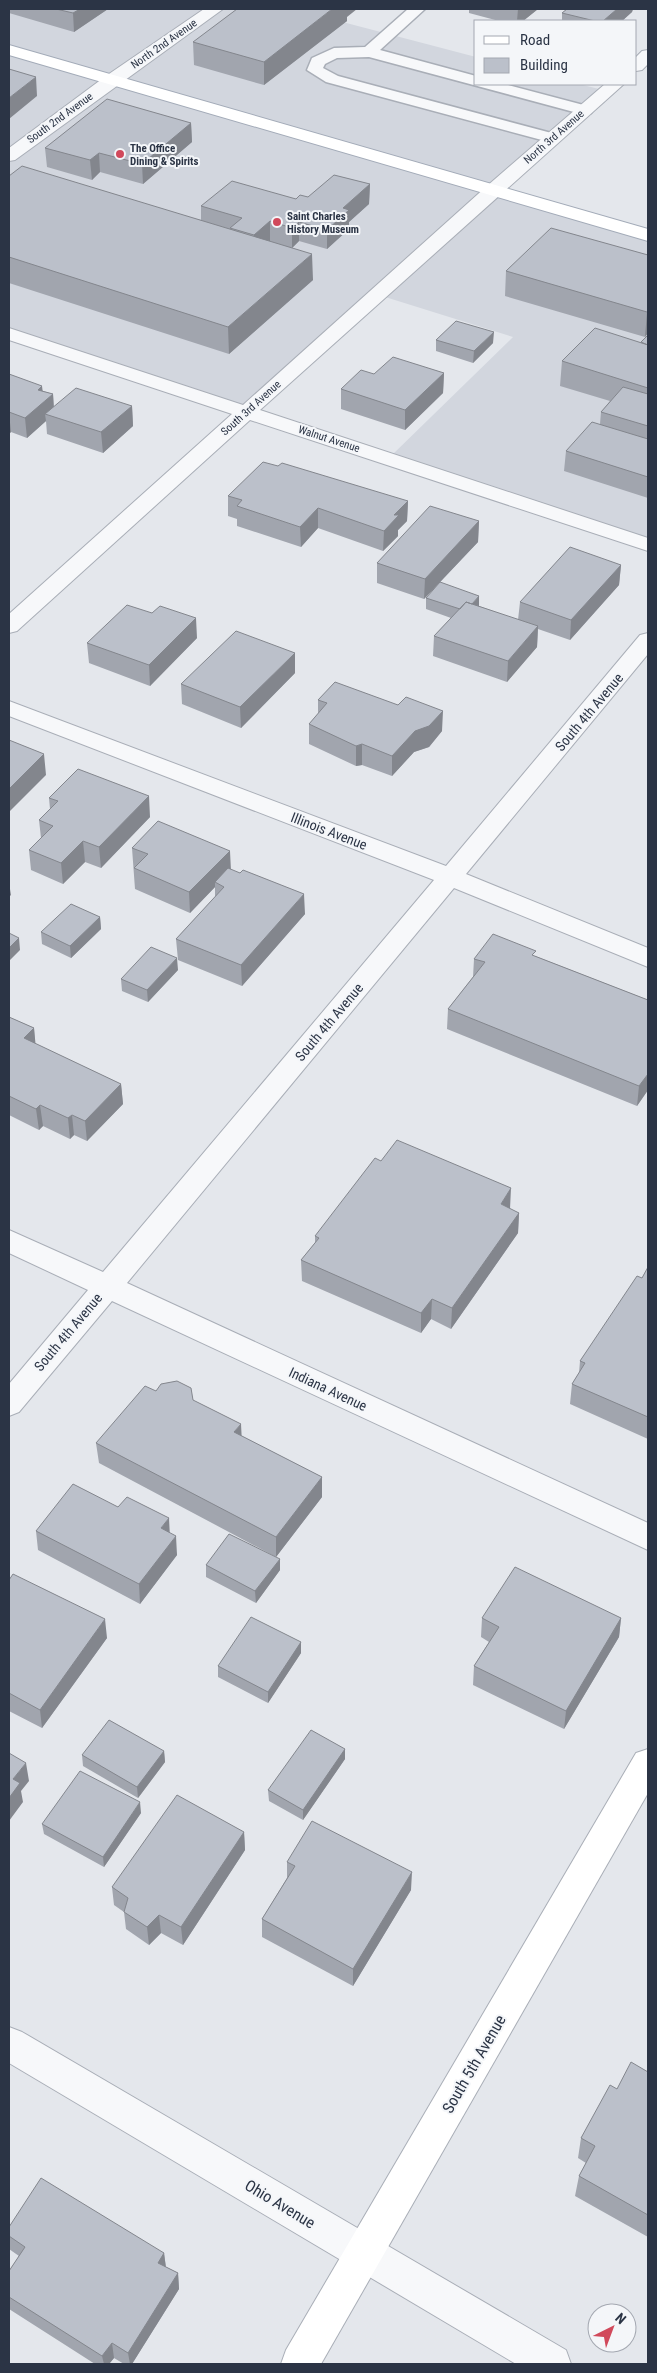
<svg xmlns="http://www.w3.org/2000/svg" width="657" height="2373" font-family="'Roboto Condensed',sans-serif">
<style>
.built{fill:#d2d6de}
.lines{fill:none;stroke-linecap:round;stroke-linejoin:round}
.lane-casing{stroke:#a9aeb7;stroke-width:3}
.street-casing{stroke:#a9aeb7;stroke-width:2}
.secondary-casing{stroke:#a9aeb7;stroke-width:2}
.primary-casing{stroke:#a3abb8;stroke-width:2}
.lane{fill:#f7f8fa;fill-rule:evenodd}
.street{fill:#f7f8fa;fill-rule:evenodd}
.secondary{fill:#fff;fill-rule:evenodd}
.primary{fill:#fff;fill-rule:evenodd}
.wall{fill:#a1a5ae}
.shaded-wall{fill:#83868d}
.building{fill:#bbc0ca;stroke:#83868d}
.poi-dot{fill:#d1495b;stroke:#f4f6f9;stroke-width:2}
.labels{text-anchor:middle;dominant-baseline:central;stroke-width:4;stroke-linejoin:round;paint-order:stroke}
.far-street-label{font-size:11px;fill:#2b3445;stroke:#f4f6f9}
.far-poi-label{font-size:11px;font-weight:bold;fill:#2b3445;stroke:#f4f6f9;text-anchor:start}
.street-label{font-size:14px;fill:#2b3445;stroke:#f4f6f9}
.near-street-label{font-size:16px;fill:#2b3445;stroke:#f4f6f9}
</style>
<rect width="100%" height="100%" fill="#e4e7ec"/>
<!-- built -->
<path class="built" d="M9,9H207L112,76L9,46Z
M222,9H293L476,57V84H579L603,90L491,185L121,79Z
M9,55L101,81L9,148Z
M113,85L483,191L245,406L9,331V161Z
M496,197L648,241V539L392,455L513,337L382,296Z"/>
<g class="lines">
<defs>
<path id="lane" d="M408,9H425L380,50L476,76V84H504L591,107L593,110L591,113L585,115L369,57L337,58L325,64L323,68L338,76L559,135L561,138L559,141L553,143L326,82L307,70L312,58L334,48L365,47Z"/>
<path id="street" d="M204,9H223L15,160L9,161V148L106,76Z
M648,50V64L642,70L636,71V57L642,51Z
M605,84H624L260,410L648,538V551L250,420L17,631L9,633V614L232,414L9,340V328L243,405L487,186Z
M648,633V654L466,874L648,948V967L454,888L127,1283L648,1523V1550L112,1301L19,1412L9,1416V1384L88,1290L9,1253V1230L103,1272L434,880L9,716V701L446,866L640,635Z
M9,2027L22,2032L566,2350L571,2364H516L9,2063Z"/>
<path id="secondary" d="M648,1749V1793L321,2364H281L286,2350L636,1753Z"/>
<path id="primary" d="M9,45L648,229V241L9,55Z"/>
</defs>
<!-- lane casing -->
<use href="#lane" class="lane-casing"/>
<!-- street casing -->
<use href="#street" class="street-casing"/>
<!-- secondary casing -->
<use href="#secondary" class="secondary-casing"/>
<!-- primary casing -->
<use href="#primary" class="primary-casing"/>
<!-- lane -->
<use href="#lane" class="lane"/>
<!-- street -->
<use href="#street" class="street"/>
<!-- secondary -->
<use href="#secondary" class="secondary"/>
<!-- primary -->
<use href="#primary" class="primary"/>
</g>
<!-- wall -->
<path class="wall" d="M9,9H108L74,32L9,13Z
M469,9H538L523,21H499L469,13Z
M567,9H633L632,12L622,21H562V13Z
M347,17V21L264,85L194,65L193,42Z
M191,123L192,142L143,184L100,172L92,180L47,167L45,148Z
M9,176L201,220V206L296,199L308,197L370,184L369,204L349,222V229L327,249L299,241L292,248L313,280L229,354L9,283Z
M648,255V333L645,337L505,296L506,271Z
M648,335V498L564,471L566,451L600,424L601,412L610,401L560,386L562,361L641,342Z
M436,340L493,343L473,363L436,351Z
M444,373L443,393L405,430L341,409V389Z
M9,374L43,391L53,394L54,407L132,406L133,426L103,453L47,434L46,421L27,438L11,432L9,434Z
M228,496L408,501L407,521L398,530V536L383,551L318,528L301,547L237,526V519L228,516Z
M479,521L478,542L424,599L377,583V563Z
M621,565L619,585L570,640L538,629L537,647L507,682L433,656L434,636L451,618L426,609V598L479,606L518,620L520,602Z
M197,638L150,686L89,663L87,643Z
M295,673L241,728L182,704L181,684Z
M318,700L442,731L429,747L414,752L392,776L362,765L356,766L309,744V724L318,714Z
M49,798L150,817L101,868L85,862L63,884L31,870L29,850L41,838L39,820L50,809Z
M132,848L230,851V869L305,914L242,986L178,960L176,939L215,897V887L190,913L135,889Z
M100,917L101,929L71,958L42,944L41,932Z
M535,956L648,1000V1090L637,1106L447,1029L448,1009L473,977L474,959Z
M178,970L148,1002L122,991L121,979Z
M9,1017L34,1028L35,1044L121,1084L123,1104L87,1141L74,1135L70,1139L43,1126L39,1130L9,1115Z
M510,1209L519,1213L518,1233L451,1329L431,1319L421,1333L302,1281L301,1260L315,1243V1236Z
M648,1267V1439L570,1404L572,1384L579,1373L580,1361L642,1278Z
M156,1391L193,1400L241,1436L322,1477V1497L276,1557L99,1463L96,1443Z
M118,1507L170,1533L177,1555L140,1604L38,1550L36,1531Z
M280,1559V1570L256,1603L206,1577V1565Z
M9,1580L107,1638L42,1728L9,1711Z
M482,1618H621L619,1637L564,1729L473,1685L474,1666L489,1642L481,1637Z
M301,1642V1653L268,1703L218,1677V1666Z
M345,1749V1759L303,1820L269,1801L268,1790Z
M164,1751L165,1762L138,1798L83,1766L82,1755Z
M141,1813L104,1867L44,1834L42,1824Z
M244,1832L245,1850L183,1945L161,1933L149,1945L126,1929L124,1912L114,1905L112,1887Z
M287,1862L411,1890L353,1986L262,1937V1919L287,1878Z
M648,2072V2237L575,2196L579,2176L586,2163L578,2158L581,2138L617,2089Z
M9,2227L164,2253L166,2267L178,2273L179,2289L132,2364H124L114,2358L109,2364H95L9,2309V2271L19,2256L9,2249Z"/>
<!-- shaded-wall -->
<path class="shaded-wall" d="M80,9H108L74,32L73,13Z
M332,9H357L347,17V21L264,85V62Z
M518,9H538L523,21H517Z
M617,9H633L632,12L622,21H603Z
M36,77L37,96L9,119V98Z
M191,123L192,142L143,184L142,164Z
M99,153L100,172L92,180L90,160Z
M370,184L369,204L349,222V229L327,249V230L343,208Z
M270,221V241L254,254V235Z
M299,222V241L292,248V228Z
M312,254L313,280L229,354L228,327Z
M648,311V333L645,337L647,312Z
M494,332L493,343L473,363L474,351Z
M444,373L443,393L405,430V410Z
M42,386L44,402L53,394L54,414H45L46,421L27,438L25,418L38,390Z
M132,406L133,426L103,453L101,432Z
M9,413L11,432L9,434Z
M408,501L407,521L398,530V536L383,551L384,531L394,515Z
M318,508V528L301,547L300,527Z
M479,521L478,542L424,599L425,579Z
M621,565L619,585L570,640L571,620Z
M479,596V608L466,611Z
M196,618L197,638L150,686L149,665Z
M538,626L537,647L507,682L508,661Z
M295,653V673L241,728L240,707Z
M443,711L442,731L429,747L414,752L392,776V756L415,731Z
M362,744V765L356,766V746Z
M44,754L46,775L9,812V789Z
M149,796L150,817L101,868L99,847Z
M83,841L85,862L63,884L61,863Z
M230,851L231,871L215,882V887L190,913L189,892Z
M9,883L11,895L9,897Z
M304,894L305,914L242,986L241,965Z
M100,917L101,929L71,958L70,946Z
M19,938L20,950L9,961V948Z
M177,958L178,970L148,1002L147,990Z
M34,1028L36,1049L24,1038Z
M648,1074V1090L637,1106L639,1086Z
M121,1084L123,1104L87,1141L85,1121Z
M40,1105L43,1126L39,1130L36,1109Z
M72,1115L74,1135L70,1139L68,1118Z
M511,1188L510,1209L501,1204Z
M519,1213L518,1233L451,1329L452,1308Z
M432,1299L431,1319L421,1333V1313Z
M241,1424L242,1443L234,1432Z
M322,1477V1497L276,1557V1537Z
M169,1518L170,1538L161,1528Z
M176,1536L177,1555L140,1604L139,1584Z
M280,1559V1570L256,1603L255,1591Z
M621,1618L619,1637L564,1729L566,1711Z
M105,1619L107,1638L42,1728L40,1710Z
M301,1642V1653L268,1703V1692Z
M345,1749V1759L303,1820V1810Z
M164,1751L165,1762L138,1798L137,1787Z
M26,1763L29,1781L21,1791L23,1802L9,1821V1798L13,1779Z
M140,1802L141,1813L104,1867L103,1857Z
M244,1832L245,1850L183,1945L181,1927Z
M412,1872L411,1890L353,1986V1969Z
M159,1915L161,1933L149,1945L147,1927Z
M164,2253L166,2269L158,2263Z
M178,2273L179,2289L132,2364H130L128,2353Z
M112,2343L114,2358L109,2364H104L102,2356Z"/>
<!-- building -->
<path class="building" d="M56,9H80L73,13Z
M237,9H332L264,62L193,42Z
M567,9H617L603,21H595L562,13Z
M9,69L36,77L9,98Z
M107,99L191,123L142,164L99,153L90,160L45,148Z
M22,166L312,254L228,327L9,257V176Z
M334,175L370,184L343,208L349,210L327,230L299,222L292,228L270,221L254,235L230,228L242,218L201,206L232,181L296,199L300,195L308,197Z
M551,228L648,255V311L647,312L506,271Z
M456,321L494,332L474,351L436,340Z
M595,328L648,345V388L562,361Z
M648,335V345L641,342Z
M393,357L444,373L405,410L341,389L361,370L374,374Z
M9,374L42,386L38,390L53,394L25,418L9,412Z
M623,387L648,394V426L601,412Z
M76,388L132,406L101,432L45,414Z
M592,422L648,439V477L566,451Z
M263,462L278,466L282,463L408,501L394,515H399L384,531L318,508L300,527L237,506L242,500L228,496Z
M430,506L479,521L425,579L377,563Z
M570,547L621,565L571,620L520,602Z
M440,582L479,596L472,604L466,602L460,609L426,598Z
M466,602L538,626L508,661L434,636Z
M127,605L152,613L160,606L196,618L149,665L87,643Z
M236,631L295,653L240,707L181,684Z
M335,682L398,705L406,697L443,711L429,726L415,731L392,756L362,744L356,746L309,724L327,703L318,700Z
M9,740L44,754L9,789Z
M78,769L149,796L99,847L83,841L61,863L29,850L53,826L39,820L58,801L49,798Z
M158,821L230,851L189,892L134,868L148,854L132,848Z
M228,868L240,873L243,870L304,894L241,965L176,939L224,887L215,882Z
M71,904L100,917L70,946L41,932Z
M9,933L19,938L9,948Z
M493,934L536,951L532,955L648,1000V1074L639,1086L448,1009L485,962L474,959Z
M151,947L177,958L147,990L121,979Z
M9,1017L34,1028L24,1038L121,1084L85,1121L72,1115L68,1118L40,1105L36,1109L9,1096Z
M397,1140L511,1188L501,1204L519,1213L452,1308L432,1299L421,1313L301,1260L319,1238L315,1236L375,1158L381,1161Z
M648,1267V1417L572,1384L585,1363L580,1361L637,1276L642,1278Z
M177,1381L191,1388L193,1400L241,1424L234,1432L322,1477L276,1537L96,1443L145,1386L156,1391L161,1384Z
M73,1484L118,1507L127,1497L169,1518L161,1528L176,1536L139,1584L36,1531Z
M229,1534L280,1559L255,1591L206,1565Z
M515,1567L621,1618L566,1711L474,1666L499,1627L482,1618Z
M13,1574L105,1619L40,1710L9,1693V1580Z
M251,1617L301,1642L268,1692L218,1666Z
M109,1720L164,1751L137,1787L82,1755Z
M311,1730L345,1749L303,1810L268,1790Z
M9,1753L26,1763L13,1779L20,1783L9,1798Z
M80,1771L140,1802L103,1857L42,1824Z
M177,1795L244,1832L181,1927L159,1915L147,1927L124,1912L128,1898L112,1887Z
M312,1821L412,1872L353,1969L262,1919L295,1866L287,1862Z
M631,2062L648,2072V2215L579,2176L595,2146L581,2138L610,2085L617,2089Z
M41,2178L164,2253L158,2263L178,2273L128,2353L112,2343L102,2356L9,2297V2271L25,2247L9,2236V2227Z"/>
<!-- markers -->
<g class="poi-dot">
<circle cx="120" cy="154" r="5"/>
<circle cx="277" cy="222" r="5"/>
</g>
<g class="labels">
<!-- far-street labels -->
<g class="far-street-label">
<text transform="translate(164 44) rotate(-35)">North 2nd Avenue</text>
<text transform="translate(60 118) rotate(-36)">South 2nd Avenue</text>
<text transform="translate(554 137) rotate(-41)">North 3rd Avenue</text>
<text transform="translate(251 408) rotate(-42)">South 3rd Avenue</text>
<text transform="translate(329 439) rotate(18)">Walnut Avenue</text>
</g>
<!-- far-poi labels -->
<g class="far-poi-label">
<text x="130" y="148">The Office<tspan x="130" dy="13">Dining &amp; Spirits</tspan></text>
<text x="287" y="216">Saint Charles<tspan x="287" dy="13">History Museum</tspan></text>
</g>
<!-- street labels -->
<g class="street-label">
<text transform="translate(589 712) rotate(-50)">South 4th Avenue</text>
<text transform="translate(329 831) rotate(21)">Illinois Avenue</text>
<text transform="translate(329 1022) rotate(-50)">South 4th Avenue</text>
<text transform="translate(68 1332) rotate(-50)">South 4th Avenue</text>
<text transform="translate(328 1389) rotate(25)">Indiana Avenue</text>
</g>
<!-- near-street labels -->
<g class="near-street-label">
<text transform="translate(474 2064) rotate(-60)">South 5th Avenue</text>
<text transform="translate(280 2204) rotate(31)">Ohio Avenue</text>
</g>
</g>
<!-- border -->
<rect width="657" height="2373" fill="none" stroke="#2b3445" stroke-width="20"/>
<!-- legend -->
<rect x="474" y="20" width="162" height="65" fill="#f4f6f9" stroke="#a4a8b1"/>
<rect x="484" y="36" width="25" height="8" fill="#ffffff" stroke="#a4a8b1"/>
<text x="520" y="45" font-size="15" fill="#2b3445">Road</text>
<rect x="484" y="58" width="25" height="15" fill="#bbc0ca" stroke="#a4a8b1"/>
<text x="520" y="70" font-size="15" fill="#2b3445">Building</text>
<!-- north arrow -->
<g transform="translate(612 2328) rotate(42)"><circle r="24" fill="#f4f6f9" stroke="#a4a8b1"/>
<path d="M0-4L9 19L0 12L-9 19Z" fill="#d1495b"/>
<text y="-8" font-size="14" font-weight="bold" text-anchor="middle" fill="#2b3445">N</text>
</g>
</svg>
